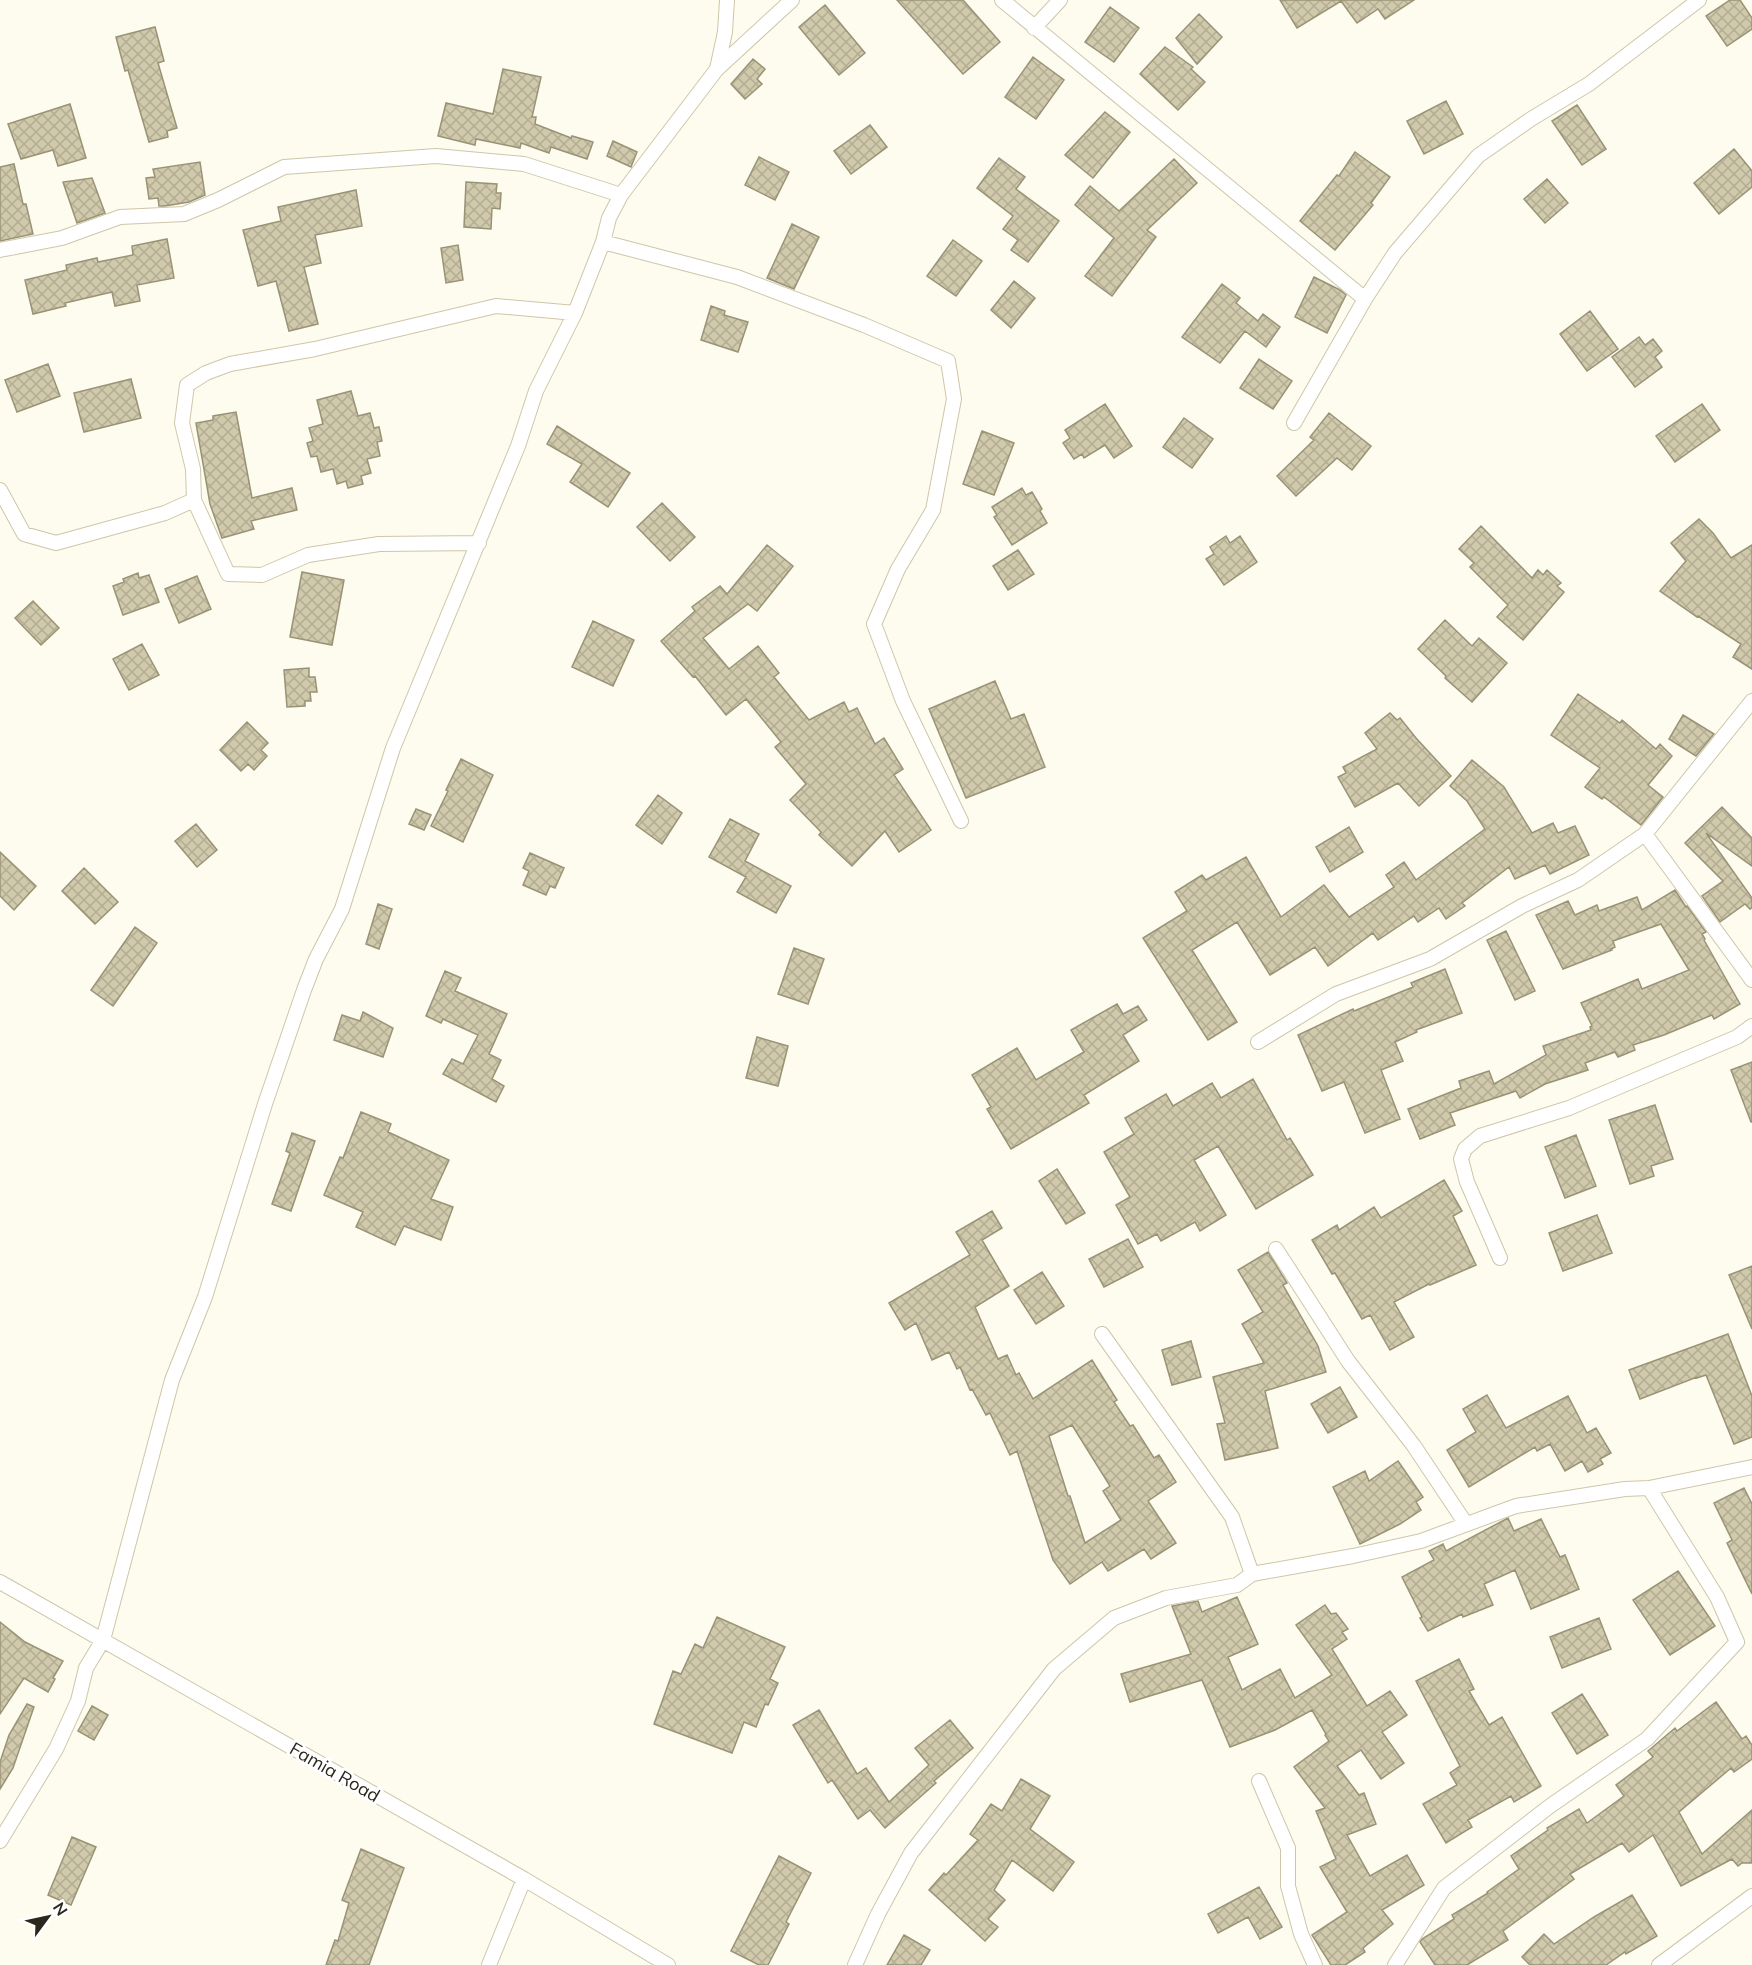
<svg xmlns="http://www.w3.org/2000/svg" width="1752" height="1965" font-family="Mulish,sans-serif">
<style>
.building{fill:url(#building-cross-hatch);stroke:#999376;stroke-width:1.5;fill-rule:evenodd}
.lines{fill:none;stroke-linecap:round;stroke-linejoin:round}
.street-casing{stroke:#cdc7a9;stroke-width:16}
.street{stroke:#fff;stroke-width:14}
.labels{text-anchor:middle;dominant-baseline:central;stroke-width:6;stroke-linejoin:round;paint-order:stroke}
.street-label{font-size:18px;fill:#2a281c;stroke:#fff}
</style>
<defs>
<pattern id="building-cross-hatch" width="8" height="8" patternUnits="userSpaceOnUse" patternTransform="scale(1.5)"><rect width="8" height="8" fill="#d0c9ab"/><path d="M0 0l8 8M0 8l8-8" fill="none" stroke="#b3ad93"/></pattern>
</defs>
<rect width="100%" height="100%" fill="#fefbef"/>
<!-- building -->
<path class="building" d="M897,0H963L1000,42L963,74Z
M1280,0H1414L1385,19L1378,9L1357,23L1341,1L1297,28Z
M1730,0H1740L1752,18V29L1727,46L1706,16Z
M825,5L865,53L839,75L799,27Z
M1110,7L1139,28L1114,62L1085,42Z
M1199,14L1222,37L1197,64L1176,38Z
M155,27L164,61L158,63L177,128L167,131L168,137L149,142L128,70L125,71L116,37Z
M1165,47L1193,67L1191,69L1205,82L1178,110L1140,74Z
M1033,57L1064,80L1036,119L1005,97Z
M753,59L765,69L757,79L762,84L745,99L731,84Z
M503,69L541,77L532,117H536L535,124L571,138L572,136L593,142L587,159L551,147L549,153L521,143L520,148L476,139L475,145L438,136L446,103L493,114Z
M1446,101L1463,134L1424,154L1407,121Z
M70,104L86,158L58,166L53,150L21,159L8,124Z
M1577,105L1606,149L1582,165L1552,121Z
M1105,112L1130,132L1093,178L1065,155Z
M870,125L887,147L851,174L834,151Z
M613,141L637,152L631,167L607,156Z
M1734,149L1752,171V187L1719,214L1694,183Z
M1355,152L1390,177L1371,203L1373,205L1335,250L1300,221L1337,175L1339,176Z
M759,157L789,172L775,200L745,185Z
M999,158L1025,177L1016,189L1059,221L1028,262L1011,250L1018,240L1003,229L1013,216L977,188Z
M1174,159L1197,183L1147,230L1156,237L1112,296L1085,276L1114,238L1075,205L1090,186L1119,211Z
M200,162L205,195L189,202L165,206H159L158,198L149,199L146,178L155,177L153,169Z
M14,164L23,204H26L33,234L0,241V167Z
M92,178L105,213L77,223L63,182Z
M1547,179L1568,203L1545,223L1524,199Z
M466,182L497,184L496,193H501L500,209L492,208L491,229L464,227Z
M356,190L362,226L315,235L321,263L304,267L318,324L289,331L276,281L258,286L243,230L281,221L278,207Z
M792,224L819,237L794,289L767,278Z
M167,239L174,278L137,285L140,301L115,306L112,292L65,303L66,306L33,314L25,280L67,270L66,265L97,258L98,262L133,255L132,246Z
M953,240L982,261L956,296L927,276Z
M458,245L463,280L446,283L441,248Z
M1314,277L1340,290L1346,295L1327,333L1295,317Z
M1014,281L1035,298L1011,328L991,310Z
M1222,284L1240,298L1236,303L1258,321L1263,314L1280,327L1266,347L1245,331L1220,363L1182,337Z
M711,306L725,311L724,315L748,322L738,352L701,340Z
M1590,311L1618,349L1587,371L1560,334Z
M1639,337L1645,345L1653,339L1662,351L1655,357L1662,367L1635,387L1612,357Z
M1259,359L1292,381L1273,409L1240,388Z
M48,364L60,396L17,412L5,380Z
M131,379L141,418L84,432L74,393Z
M351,391L358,416L370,413L374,428L379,427L382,441L377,442L380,456L367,459L371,473L361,476L363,484L348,488L346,481L337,484L333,469L321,472L317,456L311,457L307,443L313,441L309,428L323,424L317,400Z
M1105,404L1132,446L1114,458L1105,445L1084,458L1082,454L1074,459L1063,443L1070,438L1065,430Z
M1702,404L1720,430L1675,462L1656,436Z
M236,412L252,498L292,488L297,510L251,521L254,529L222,538L210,504L196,423L213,420V416Z
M1329,413L1371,446L1352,470L1337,458L1296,496L1277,476L1314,440L1310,437Z
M1184,418L1213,439L1192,468L1163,447Z
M557,426L630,473L608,507L570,482L582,464L547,444Z
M982,431L1014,443L994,495L963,484Z
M1022,488L1026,495L1032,492L1042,509L1040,511L1047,523L1012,545L994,517L997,515L992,507Z
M662,503L695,537L670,561L637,527Z
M1699,519L1713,533L1731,558L1752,545V669L1733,657L1741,644L1698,616L1697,617L1660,591L1686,561L1671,543Z
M1481,526L1532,578L1538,570L1543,575L1547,570L1561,583L1557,586L1564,592L1523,640L1497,617L1508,605L1470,567L1474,563L1459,549Z
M1226,536L1230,543L1240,536L1257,562L1224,585L1206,559L1214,554L1210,547Z
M767,545L793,566L757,611L748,604L703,638L729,669L758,646L779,673L774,677L809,720L844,702L849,712L857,708L875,744L884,738L903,769L894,775L931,830L899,852L885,831L852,866L819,835L821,832L790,800L806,784L775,747L781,742L746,699L726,715L695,676L693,677L661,641L695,611L692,607L720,586L727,594Z
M1018,550L1034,574L1008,590L993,566Z
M302,572L344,580L332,645L290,637Z
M138,573L139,578L149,575L159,602L123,615L113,586L124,582L123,579Z
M197,576L211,609L179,623L165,589Z
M33,601L59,628L41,645L15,618Z
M1445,620L1472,646L1479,638L1507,663L1472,702L1445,678L1446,676L1418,649Z
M593,621L634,640L613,686L572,667Z
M142,644L159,675L129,690L113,659Z
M309,668V677H315L317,692H310L311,701H305V706L287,707L284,670Z
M995,681L1011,719L1024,714L1045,767L966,798L929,709Z
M1578,694L1620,723L1622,720L1656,749L1660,744L1672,756L1648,785L1663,797L1641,825L1604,797L1602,799L1585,787L1600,768L1551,735Z
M1390,713L1397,720L1400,718L1416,738L1451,776L1419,806L1398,783L1355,807L1338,777L1346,773L1343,767L1377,749L1365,733Z
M1683,715L1714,734L1696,756L1669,739Z
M247,722L268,743L261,750L267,756L254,770L248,764L241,771L220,750Z
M461,759L493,775L463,842L431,826L448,791L446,790Z
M1472,760L1504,787L1532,833L1553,823L1558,833L1575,826L1589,855L1550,874L1545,865L1515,879L1509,867L1462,903L1465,906L1446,919L1439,908L1418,922L1414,916L1378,940L1373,933L1328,966L1315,947L1270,975L1237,922L1192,950L1237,1022L1208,1040L1143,938L1187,911L1175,892L1202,875L1206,880L1246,857L1281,917L1324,885L1349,917L1394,887L1386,875L1404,862L1416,880L1485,829L1467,801L1450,786Z
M658,795L682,813L662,844L636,825Z
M1722,807L1752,838V866L1706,833L1752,898V908L1750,909L1745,904L1720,922L1702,896L1723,881L1685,843Z
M416,809L431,815L424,830L409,824Z
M730,819L759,834L745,861L791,886L776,913L737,892L746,877L709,857Z
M196,824L217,850L197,867L175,841Z
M1349,827L1363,852L1330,872L1316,847Z
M0,852L36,886L14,910L0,896Z
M530,853L564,868L555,888L550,886L546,895L523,885L529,871L523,868Z
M84,868L118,902L95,924L62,891Z
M1675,890L1686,907L1687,906L1706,932L1702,934L1705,939L1704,940L1740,1004L1714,1019L1712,1015L1664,1035L1633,1045L1635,1050L1618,1057L1615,1052L1585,1063L1588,1070L1545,1084L1520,1098L1516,1091L1450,1113L1455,1125L1420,1139L1408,1109L1461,1088L1459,1081L1489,1071L1494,1084L1546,1055L1543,1046L1591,1030L1590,1027L1592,1026L1581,1003L1638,979L1642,989L1689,970L1661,924L1613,941L1615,947L1611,949L1612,950L1563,969L1536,915L1568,901L1575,915L1597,905L1599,911L1637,897L1642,910Z
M378,904L392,909L379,949L366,944Z
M135,927L157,943L113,1006L91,990Z
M1506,931L1535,991L1515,1000L1487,940Z
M794,948L824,959L808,1004L778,994Z
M1445,969L1462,1013L1416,1030L1417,1032L1395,1042L1403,1061L1381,1070L1400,1119L1365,1133L1344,1082L1322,1091L1298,1035L1353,1009L1354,1011L1413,987L1411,983Z
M445,971L461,978L455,991L507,1014L489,1054L501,1060L492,1079L504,1086L496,1102L443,1074L452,1059L463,1064L478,1035L443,1019L441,1023L426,1016Z
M1117,1004L1123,1014L1138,1006L1147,1020L1123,1035L1139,1061L1084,1095L1089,1103L1011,1149L987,1109L991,1107L972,1075L1017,1048L1036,1080L1084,1052L1071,1030Z
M363,1012L393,1028L383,1057L334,1040L342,1015L360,1021Z
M757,1037L788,1046L778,1086L746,1078Z
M1752,1062V1122H1751L1731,1070Z
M1253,1079L1287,1140L1290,1138L1313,1175L1256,1209L1218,1146L1194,1160L1226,1215L1200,1231L1195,1222L1161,1241L1157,1234L1138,1244L1116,1205L1130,1197L1104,1152L1134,1134L1125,1118L1166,1094L1173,1106L1212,1083L1221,1098Z
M1655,1105L1673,1159L1651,1166L1654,1176L1630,1184L1609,1120Z
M361,1112L391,1124L388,1132L449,1160L431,1199L453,1207L441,1240L404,1226L395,1245L356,1227L363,1212L324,1195L340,1157L343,1158Z
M292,1133L315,1141L291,1211L272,1204L290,1153L286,1151Z
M1576,1135L1596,1186L1565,1198L1545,1147Z
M1057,1169L1085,1213L1066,1224L1039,1181Z
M1444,1180L1462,1211L1453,1216L1476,1265L1430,1285L1429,1284L1394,1302L1414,1337L1390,1350L1370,1315L1362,1319L1335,1273L1332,1274L1312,1240L1337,1225L1339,1230L1374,1207L1381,1218Z
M992,1211L1002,1228L982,1240L1009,1286L975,1307L998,1359L1007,1355L1016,1375L1019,1373L1033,1399L1092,1360L1117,1400L1114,1402L1130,1426L1133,1425L1154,1458L1159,1455L1176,1482L1148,1501L1176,1543L1151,1559L1144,1549L1108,1571L1102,1562L1070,1584L1053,1560L1017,1451L1010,1455L990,1413L986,1415L972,1389L970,1390L960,1367L957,1369L949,1352L932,1360L916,1323L905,1330L889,1303L970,1255L956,1232ZM1072,1425L1110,1486L1103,1491L1121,1520L1085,1543L1070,1496H1068L1049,1436Z
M1597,1215L1612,1253L1563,1271L1549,1233Z
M1128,1239L1143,1267L1104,1287L1089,1259Z
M1268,1252L1287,1283L1283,1285L1318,1346L1326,1372L1265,1391L1278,1448L1225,1460L1217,1424L1225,1423L1213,1377L1264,1363L1242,1324L1263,1312L1238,1270Z
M1752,1266V1329L1729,1275Z
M1042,1272L1064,1306L1036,1324L1014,1290Z
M1728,1334L1752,1396V1437L1734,1444L1706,1375L1697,1378V1377L1640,1399L1629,1370Z
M1191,1341L1201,1377L1172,1385L1162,1350Z
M1340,1387L1357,1417L1328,1433L1311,1404Z
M1487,1395L1506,1428L1568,1396L1587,1433L1596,1428L1611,1453L1600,1459L1603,1464L1588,1472L1582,1461L1565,1471L1550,1444L1537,1451L1535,1447L1469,1487L1447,1450L1476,1432L1463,1409Z
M1398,1461L1423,1497L1416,1502L1421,1510L1400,1524L1360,1544L1333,1487L1365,1471L1369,1481Z
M1744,1488L1752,1504V1594L1727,1543L1732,1540L1714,1503Z
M1508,1518L1514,1531L1541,1519L1560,1557L1565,1555L1579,1589L1531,1609L1515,1570L1484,1584L1493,1605L1463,1617L1462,1614L1428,1631L1420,1618L1422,1617L1402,1577L1434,1560L1429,1551L1443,1544L1446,1551Z
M1678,1571L1715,1626L1670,1655L1633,1600Z
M1237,1597L1258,1644L1228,1657L1242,1690L1280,1669L1295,1698L1332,1675L1296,1625L1325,1605L1331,1614L1336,1613L1348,1629L1342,1632L1347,1639L1332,1649L1367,1706L1390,1691L1407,1715L1382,1732L1404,1763L1381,1779L1361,1750L1337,1766L1359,1795L1364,1793L1376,1824L1347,1835L1370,1876L1407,1855L1424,1885L1382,1910L1393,1924L1363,1948L1365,1952L1345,1965H1331L1312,1935L1347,1912L1320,1867L1336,1859L1316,1811L1325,1808L1294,1767L1329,1741L1325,1735L1326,1734L1312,1710L1275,1730L1230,1747L1202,1680L1130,1702L1121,1674L1191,1654L1172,1606L1198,1601L1202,1612Z
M717,1617L785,1647L770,1679L778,1683L768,1705L765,1704L756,1727L744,1722L732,1753L654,1724L673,1671L681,1674L695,1644L703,1648Z
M1599,1618L1611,1649L1562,1668L1550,1637Z
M0,1622L25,1642L63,1661L53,1678L55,1679L48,1692L24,1678L0,1714Z
M1459,1659L1474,1689L1469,1691L1489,1725L1502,1717L1541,1786L1514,1802L1511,1796L1468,1820L1472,1827L1446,1843L1423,1804L1457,1785L1450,1773L1460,1766L1416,1681Z
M1582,1694L1608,1735L1577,1754L1552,1713Z
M1716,1702L1742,1739L1746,1736L1752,1745V1759L1734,1772L1731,1768L1679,1812L1702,1854L1752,1810V1863H1742L1738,1866L1732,1859L1681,1886L1653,1835L1629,1852L1622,1843L1570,1874L1574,1879L1503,1931L1508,1940L1467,1965H1435L1420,1942L1422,1939L1454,1919L1452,1915L1488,1893L1487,1892L1519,1869L1511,1856L1548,1830L1547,1828L1579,1809L1587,1823L1624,1796L1616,1785L1653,1757L1648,1751L1675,1728L1677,1731Z
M27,1704L34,1707L13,1768L0,1789V1762L9,1735Z
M92,1706L108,1715L94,1740L78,1731Z
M819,1710L857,1774L866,1768L889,1802L929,1765L915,1748L950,1720L973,1748L934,1781L936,1783L885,1828L870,1810L858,1819L832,1780L828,1783L793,1725Z
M1021,1779L1050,1796L1030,1829L1074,1862L1053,1891L1012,1860L994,1890L1005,1900L988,1919L998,1927L985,1941L929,1890L944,1873L946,1875L978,1840L970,1834L991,1804L1002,1811Z
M72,1837L96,1847L71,1905L48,1895Z
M361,1849L404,1868L369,1965H326L335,1940L338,1941L349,1903L342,1900Z
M779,1856L811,1873L786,1922L789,1924L768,1965H759L731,1951Z
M1259,1887L1282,1927L1260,1939L1248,1917L1218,1933L1208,1914Z
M1632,1895L1657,1936L1626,1954L1625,1952L1606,1965H1530L1522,1957L1544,1934L1554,1944L1594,1917Z
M904,1935L930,1950L921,1965H887Z"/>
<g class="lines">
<defs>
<path id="street" d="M1002,0L1365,299
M1034,28L1060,0
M717,69L725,32L727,0
M603,242L737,277L864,325L948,361L954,399L933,510L898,569L874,624L903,701L961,821
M0,250L62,238L120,217L184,214L218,200L284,167L436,156L524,164L621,195
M1294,423L1365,299L1395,253L1478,156L1531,119L1589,84L1699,0
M0,490L24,534L56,543L165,513L194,500L193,469L182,423L187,385L206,373L230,364L315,349L496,306L575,313
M194,500L228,574L262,575L308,555L379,544L479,543
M1645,834L1752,980
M1258,1042L1336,994L1430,959L1522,906L1578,880L1645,834L1752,701
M1276,1249L1348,1361L1414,1446L1466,1524
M1500,1258L1467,1182L1461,1159L1465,1149L1480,1136L1569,1108L1737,1037L1752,1026
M1102,1334L1232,1517L1252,1574
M0,1582L524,1879L668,1965
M1259,1781L1288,1848V1886L1301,1934L1315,1965
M0,1841L56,1749L78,1701L86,1668L103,1640L172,1380L205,1297L265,1104L304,990L316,959L342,909L393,748L518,446L536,391L575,313L603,242L609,218L621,195L717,69L792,0
M489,1965L524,1879
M855,1965L878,1914L911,1853L1054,1669L1114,1618L1166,1598L1237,1585L1252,1574L1353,1556L1421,1541L1516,1506L1625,1489L1649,1488L1752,1467
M1395,1965L1444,1888L1550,1806L1647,1739L1737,1642L1717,1597L1649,1488
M1659,1965L1752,1896"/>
</defs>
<!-- street casing -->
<use href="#street" class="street-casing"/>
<!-- street -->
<use href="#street" class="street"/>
</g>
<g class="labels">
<!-- street labels -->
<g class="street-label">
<text transform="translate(335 1772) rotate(30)">Famia Road</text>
</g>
</g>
<!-- north arrow -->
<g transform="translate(48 1917) rotate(57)" stroke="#ffffff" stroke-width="4.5" paint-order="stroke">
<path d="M0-4.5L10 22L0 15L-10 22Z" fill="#2a281c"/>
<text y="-9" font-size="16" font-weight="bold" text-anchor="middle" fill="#2a281c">N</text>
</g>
</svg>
